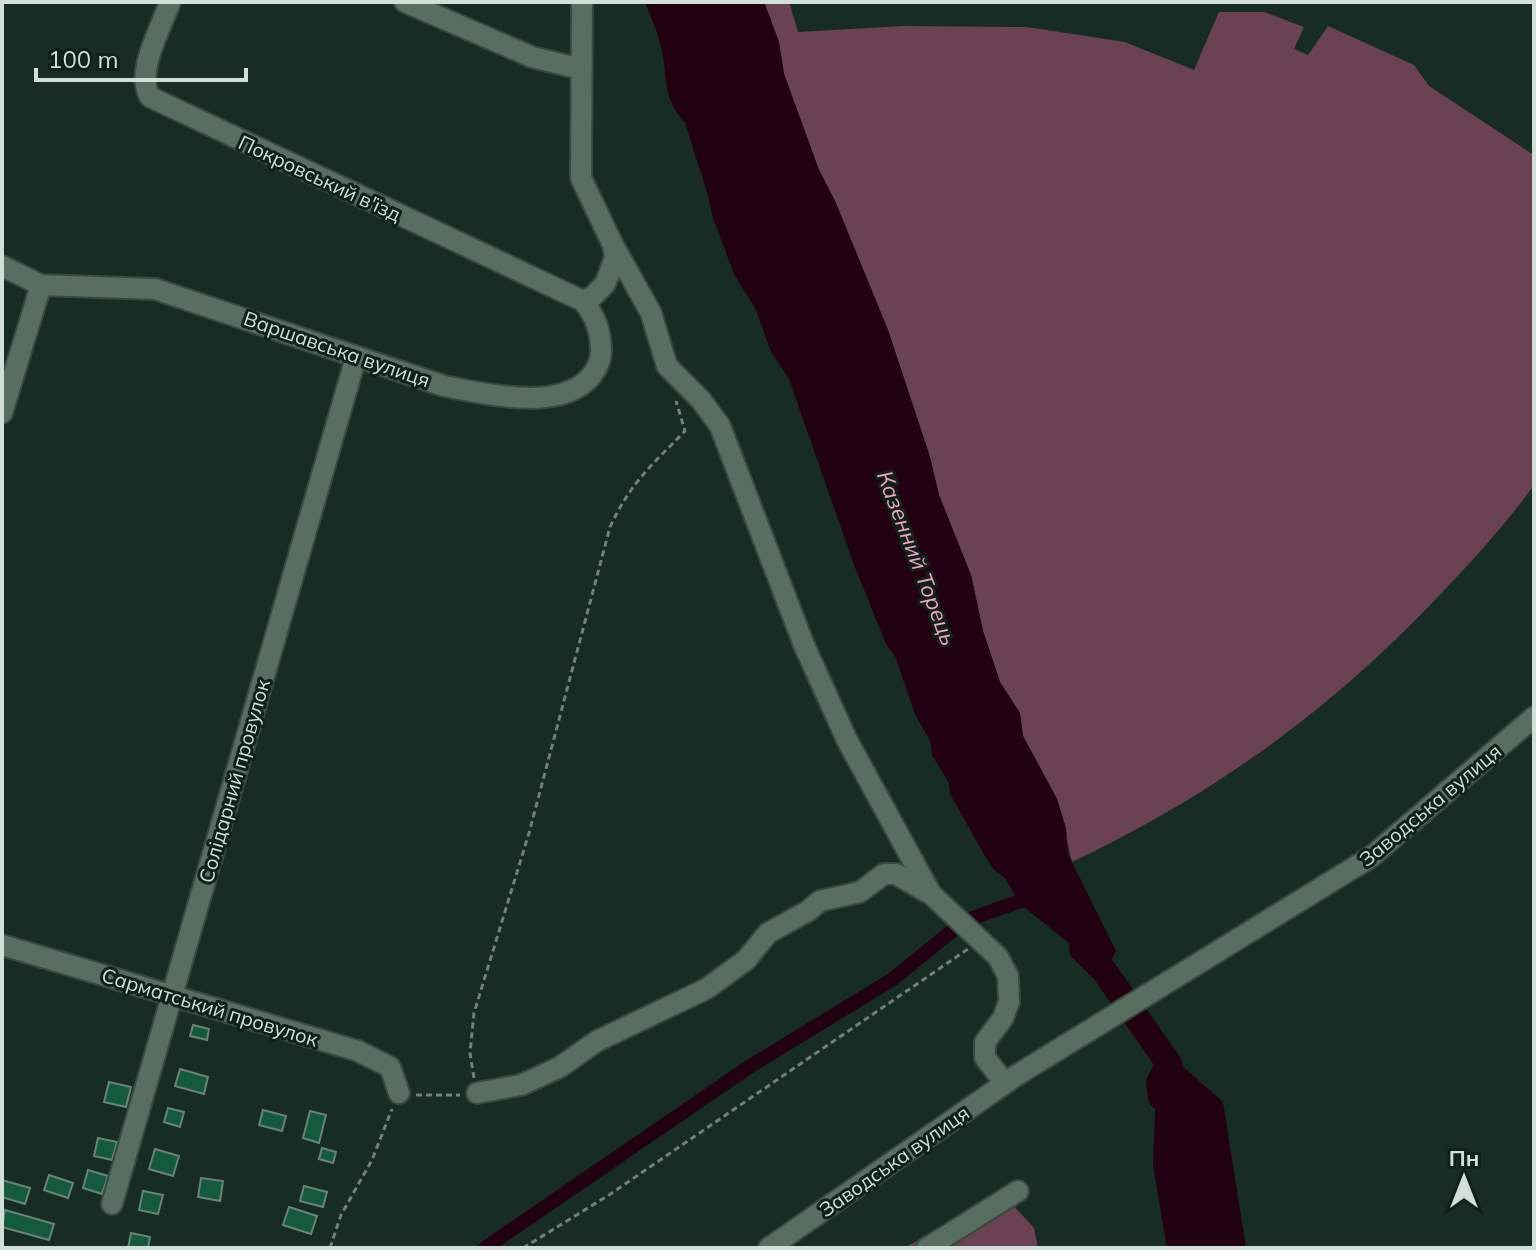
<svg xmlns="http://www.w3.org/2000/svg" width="1536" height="1250" font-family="Mulish,sans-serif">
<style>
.green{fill:#6b4254}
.water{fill:#220112}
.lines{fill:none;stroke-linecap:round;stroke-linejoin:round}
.canal{stroke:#220112;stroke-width:14}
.river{stroke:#220112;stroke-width:26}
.building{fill:#145a3d;stroke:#6b8376;stroke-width:2}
.minor-casing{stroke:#384940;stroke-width:24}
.path{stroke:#708179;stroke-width:3;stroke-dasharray:6 4;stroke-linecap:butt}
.minor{stroke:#576e61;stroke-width:20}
.labels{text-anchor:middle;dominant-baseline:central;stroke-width:6;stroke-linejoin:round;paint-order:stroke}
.street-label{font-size:20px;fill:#d2dfd8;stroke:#0e2218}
.water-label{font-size:22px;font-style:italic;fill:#f7a0c5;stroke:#0e2218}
</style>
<rect width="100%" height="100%" fill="#172c22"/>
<!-- green -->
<path class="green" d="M764,2H789L798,32L903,26L1027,27L1125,42L1194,70L1219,12H1264L1304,27L1294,49L1308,55L1328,26L1414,65L1429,86L1534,155V485C1504,527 1470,563 1435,600C1328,712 1213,795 1072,862L1057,799L1023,736L1020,713L1000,682L983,631L971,575L939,495L930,457L888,330L835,201L819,170L784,74L779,42Z
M1003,1194L1034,1228L1038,1248H904Z"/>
<!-- water -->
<path class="water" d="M645,2H764L779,42L784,74L819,170L835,201L888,330L930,457L939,495L971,575L983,631L1000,682L1020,713L1023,736L1057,799L1066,828L1068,854L1116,951L1105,972L1020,904L1005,878L992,868L985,856L950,794L949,783L932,755L930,741L915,714L895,656L887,646L854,565L789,379L771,352L756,310L734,274L713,218L708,195L685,123C662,97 668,81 662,51C659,34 651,18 645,2Z
M1180,1064L1223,1102L1246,1248H1167L1153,1165L1157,1065Z"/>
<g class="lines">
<!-- canal -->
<path class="canal" d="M967,920L1035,896
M485,1248L749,1067L893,979L957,927"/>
<!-- river -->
<path class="river" d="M1082,949L1105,972L1169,1064L1159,1083L1161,1097"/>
</g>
<!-- building -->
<path class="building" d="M193,1025L209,1029L207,1040L190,1036Z
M180,1069L208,1077L204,1094L175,1086Z
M109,1082L131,1087L126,1107L104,1102Z
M168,1108L184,1112L180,1127L164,1122Z
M263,1110L286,1116L282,1131L259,1125Z
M310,1111L326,1115L319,1143L303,1138Z
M98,1138L117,1142L112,1160L94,1156Z
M322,1148L336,1152L333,1163L319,1159Z
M155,1149L179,1156L173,1176L149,1169Z
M88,1170L108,1176L102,1194L83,1188Z
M49,1175L73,1183L68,1198L44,1190Z
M201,1178L223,1181L220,1201L198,1197Z
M2,1180L30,1188L25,1204L2,1197Z
M304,1186L327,1192L323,1207L300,1201Z
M143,1191L163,1195L158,1214L139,1210Z
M289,1207L317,1216L311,1234L283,1225Z
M5,1210L54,1224L49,1240L2,1227Z
M131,1233L150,1237L148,1248H128Z"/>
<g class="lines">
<defs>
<path id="minor" d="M405,2L532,57L581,69
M582,2L581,178L613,245L615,258L605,284L592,297L583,301
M613,245L651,313L667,366L701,400L720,426L804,645L847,740L931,894L998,957L1008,976L1009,1002L1003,1018L985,1042V1058L1005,1083
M2,266L41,285L155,289L444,386C485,394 562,413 592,375C597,368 601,361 601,352C601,332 596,317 583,301L150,97C135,73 161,28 170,2
M2,413L41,285
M2,945L358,1051L390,1067L399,1093
M477,1093L521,1085L560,1067L597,1041L706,989L746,960L768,933L808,911L820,901L860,892L884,874H896L927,892
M112,1204L356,357
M769,1248L1017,1075L1371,857L1534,717
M927,1248L1018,1191"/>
</defs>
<!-- minor casing -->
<use href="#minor" class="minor-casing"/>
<!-- path -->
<path class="path" d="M474,1078L470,1053L474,1013L529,833L610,527C631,482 651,466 685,431L676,401
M416,1095H460
M330,1248L341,1215L372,1160L392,1109
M523,1248L609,1195L968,949"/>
<!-- minor -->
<use href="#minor" class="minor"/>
</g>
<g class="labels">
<!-- street labels -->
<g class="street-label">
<text transform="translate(320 178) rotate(25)">Покровський в'їзд</text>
<text transform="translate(337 349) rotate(19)">Варшавська вулиця</text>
<text transform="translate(234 781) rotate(-74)">Солідарний провулок</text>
<text transform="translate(1430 805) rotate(-40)">Заводська вулиця</text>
<text transform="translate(210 1007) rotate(17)">Сарматський провулок</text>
<text transform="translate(894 1161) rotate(-35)">Заводська вулиця</text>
</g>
<!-- water labels -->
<g class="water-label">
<text transform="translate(917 558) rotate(69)">Казенний Торець</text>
</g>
</g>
<!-- border -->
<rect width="1536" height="1250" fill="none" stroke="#d2dfd8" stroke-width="8"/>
<!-- north arrow -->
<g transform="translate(1464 1178)" stroke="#0e2218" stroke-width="6" paint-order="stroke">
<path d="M0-6L14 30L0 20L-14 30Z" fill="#d2dfd8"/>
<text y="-12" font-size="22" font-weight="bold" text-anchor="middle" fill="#d2dfd8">Пн</text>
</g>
<!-- scale -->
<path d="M36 68v12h210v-12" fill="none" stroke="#d2dfd8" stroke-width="4"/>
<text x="48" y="68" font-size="24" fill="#d2dfd8" stroke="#0e2218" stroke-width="6" paint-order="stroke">100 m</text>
</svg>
